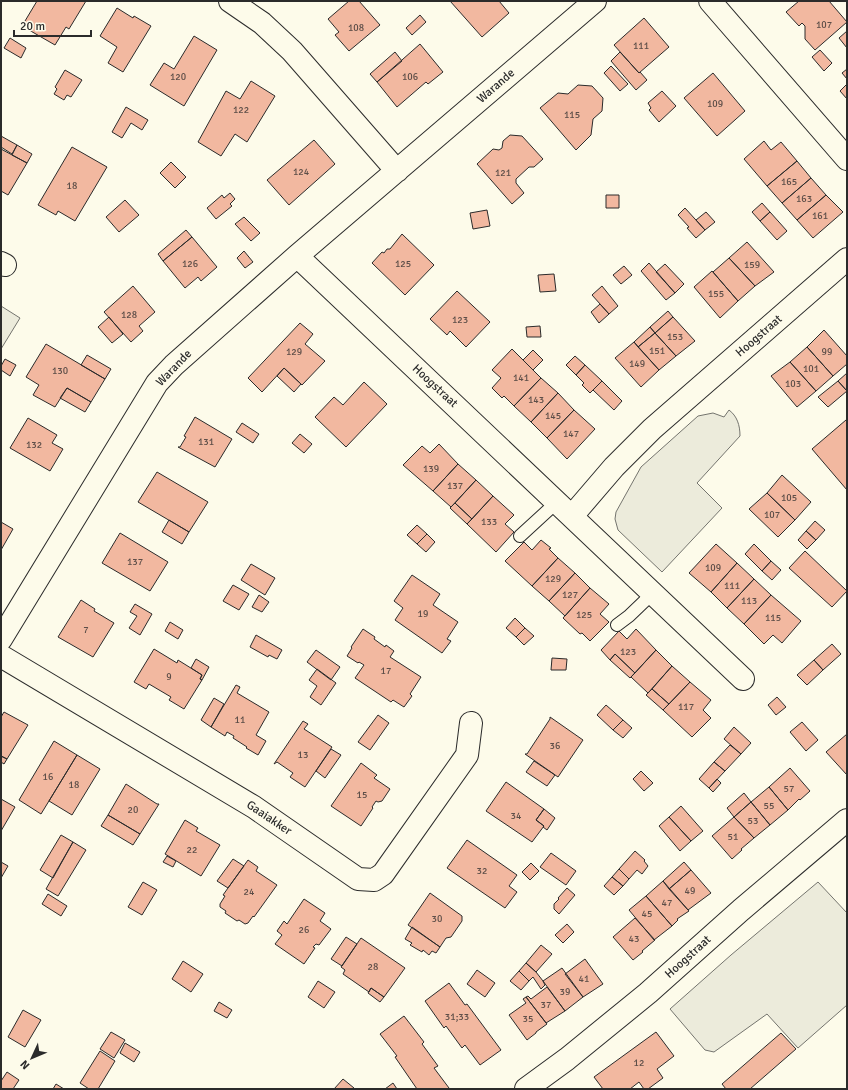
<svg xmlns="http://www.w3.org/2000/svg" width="848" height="1090" font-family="Signika,sans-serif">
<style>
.green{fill:#ecebdb;stroke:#74746e}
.building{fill:#f2b8a0;stroke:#2b2b2b}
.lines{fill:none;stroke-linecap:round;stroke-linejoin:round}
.lane-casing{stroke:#2b2b2b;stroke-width:14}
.street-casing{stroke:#2b2b2b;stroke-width:24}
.lane{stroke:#fdfbea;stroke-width:12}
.street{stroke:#fdfbea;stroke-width:22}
.labels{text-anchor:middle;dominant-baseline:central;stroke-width:3;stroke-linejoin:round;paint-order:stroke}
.number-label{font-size:10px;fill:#5d4e48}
.street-label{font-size:12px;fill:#2b2b2b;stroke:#fdfbea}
</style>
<rect width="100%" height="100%" fill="#fdfbea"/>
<!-- green -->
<path class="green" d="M1,306L20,318L1,349Z
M729,410C737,416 740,425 740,436L697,483L722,508L662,572L618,530L615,519L616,512L641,467L698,416L713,413L724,417Z
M818,882L847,913V1005L798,1048L767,1014L714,1052L705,1050L670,1009L731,955Z"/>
<!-- building -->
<path class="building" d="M37,1H86L69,29L66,27L55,45L22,26Z
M349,1H359L380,25L349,51L335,35L339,32L328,19Z
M450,1H499L509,13L482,37Z
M799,1H829L847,22L815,50L805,39V26L802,23L799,26L786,12Z
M117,8L133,18L134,16L151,26L123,72L108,63L117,47L100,36Z
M420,15L426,22L412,35L406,28Z
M644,18L669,47L639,73L614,45Z
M847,31V48L839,38Z
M194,36L217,50L184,106L150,85L164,63L174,69Z
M10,38L26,48L21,58L4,48Z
M420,44L443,72L428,84L426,82L397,107L377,82Z
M820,50L832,63L824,71L812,57Z
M395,52L402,61L377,82L370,74Z
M620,52L639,73L640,72L647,80L636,90L611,61Z
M611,66L628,84L620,91L604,73Z
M847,69V79L842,73Z
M65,70L82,80L71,97L67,95L64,100L54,94L57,89L55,87Z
M713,73L745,111L717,136L684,98Z
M251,81L275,96L247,142L235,134L221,156L198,142L226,91L240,99Z
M847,84V99L840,91Z
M578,85L592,86L603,98L602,111L593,119L591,135L576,150L540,108L558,93L568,94Z
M662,91L676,106L659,122L649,110L651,108L648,103Z
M126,107L148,120L142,130L131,123L122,138L112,132Z
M510,135L522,136L543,159L534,167H529L516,179V183L524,193L512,204L477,164L493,149L499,150L502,148L503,141Z
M1,136L17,145L12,154L1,147Z
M314,140L335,164L289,205L267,180Z
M764,141L771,150L781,142L797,161L767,186L744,159Z
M17,145L32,154L27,163L12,155Z
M72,147L107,167L75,221L58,211L56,215L38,205Z
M1,149L27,163L8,195L1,191Z
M797,161L811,178L782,203L767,186Z
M171,162L186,177L175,188L160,173Z
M811,178L826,195L797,220L782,203Z
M230,193L235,199L230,204L232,206L216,219L207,208L222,195L224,198Z
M606,195H619V208H606Z
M826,195L843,212L813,238L797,220Z
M125,200L139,215L119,232L106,217Z
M762,203L770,212L760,221L752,212Z
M685,208L705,230L696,238L687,228L689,227L678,215Z
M487,210L490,226L473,229L470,213Z
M706,212L715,222L705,230L696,220Z
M770,212L787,231L777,240L760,221Z
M244,217L260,233L251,241L235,224Z
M186,230L192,237L163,261L158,254Z
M402,234L434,265L405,295L372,263L382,252L384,253L387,249H390Z
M192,237L217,267L201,281L198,277L185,288L163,261Z
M747,242L774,272L755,286L729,258Z
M244,251L253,262L245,268L237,258Z
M729,258L755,286L738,301L713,272Z
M649,263L675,293L666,300L641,271Z
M665,264L684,284L675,293L656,272Z
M624,266L632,275L621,284L613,275Z
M712,271L738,301L720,318L694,287Z
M554,274L556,291L540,292L538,275Z
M133,286L155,312L139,326L143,331L131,342L104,312Z
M602,286L618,306L609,314L592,295Z
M457,291L490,322L466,347L450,331L447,335L430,319Z
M600,304L609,314L599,323L591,312Z
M668,311L673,317L655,333L650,327Z
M109,317L123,334L112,343L98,327Z
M673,317L695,341L676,356L655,333Z
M300,323L313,334L305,344L325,361L302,385L284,368L262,392L248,378Z
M540,326L541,337H527L526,327Z
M650,327L655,333L638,347L634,342Z
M824,330L847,356V364L833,376L807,347Z
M655,333L676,356L659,370L638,347Z
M634,342L659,370L641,387L615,358Z
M46,344L105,379L91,402L67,388L55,407L33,395L39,385L26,377Z
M807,347L833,376L816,391L790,362Z
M512,349L541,378L514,406L504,396L502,398L492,388L501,378L492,370Z
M533,350L543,360L533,370L523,360Z
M87,355L111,369L105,379L81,365Z
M575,356L585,365L576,375L566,365Z
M5,359L16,365L10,376L1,370V366Z
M790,362L816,391L797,407L771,376Z
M585,365L602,381L590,393L582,385L584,383L576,375Z
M284,368L301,384L294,392L277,376Z
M847,373V391L838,381Z
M541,378L558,393L531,422L514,406Z
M602,381L622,401L614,410L593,390Z
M838,381L847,391L828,407L818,397Z
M364,382L387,404L346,447L315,417L334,397L343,405Z
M67,388L91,402L85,412L60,398Z
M558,393L574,410L547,438L531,422Z
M574,410L595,429L567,459L547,438Z
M195,417L232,439L215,467L178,447H180L186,437L184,436Z
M28,418L57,435L52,443L63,449L50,471L10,448Z
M846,420L847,421V490L812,449Z
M242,423L259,434L253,443L236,432Z
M300,434L312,444L304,453L292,443Z
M439,444L458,464L433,491L403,465L422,446L430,453Z
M458,464L476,480L451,507L433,491Z
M157,472L208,502L189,532L138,502Z
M782,475L811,502L795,520L767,493Z
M476,480L493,496L472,519L455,503Z
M767,493L795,520L778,537L749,509Z
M493,496L514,515L505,524L514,532L496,552L467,524Z
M455,503L472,519L467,524L450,508Z
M169,520L189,532L182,544L162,532Z
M815,521L825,530L816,540L806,531Z
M1,522L13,529L1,550Z
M417,525L427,534L417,544L407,535Z
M806,531L816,540L807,549L798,540Z
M120,533L168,562L150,591L102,563Z
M427,534L435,542L426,552L417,544Z
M541,540L551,548L549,549L558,558L532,586L505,561L524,542L532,550Z
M716,544L737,563L711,592L689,573Z
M754,544L771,561L762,571L745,554Z
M805,551L847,591L832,607L789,568Z
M558,558L575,573L549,601L532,586Z
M771,561L781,570L772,580L762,571Z
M737,563L754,579L727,608L711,592Z
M251,564L275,578L265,595L241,580Z
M575,573L590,588L565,616L549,601Z
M412,575L440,594L433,605L458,622L447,639L451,641L442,653L395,620L403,608L394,601Z
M754,579L771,595L744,624L727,608Z
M233,585L249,594L239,610L223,601Z
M590,588L609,604L600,614L609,622L590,641L582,633L580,634L563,618Z
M259,595L269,602L262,612L252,607Z
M771,595L801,621L782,643L773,635L764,644L744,624Z
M81,600L95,609L94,611L114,623L93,657L58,637Z
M135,604L152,614L140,635L129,628L137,616L130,612Z
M515,618L525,628L516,637L506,628Z
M170,622L183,630L178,639L165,631Z
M525,628L534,636L524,645L516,637Z
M363,629L375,637L374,639L385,647L386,645L394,651L390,657L421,677L410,694L412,696L404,707L393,700L391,702L355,678L364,665L359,662L358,663L347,656L352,648L351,647Z
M636,629L656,650L635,673L615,654L610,660L601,650L619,631L627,639Z
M256,635L282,650L277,659L269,655L268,657L250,647Z
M832,644L841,654L823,670L814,660Z
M154,649L177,663L178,660L202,675L200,679L202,680L184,709L169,700L171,697L149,684L146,689L134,682Z
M316,650L340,667L331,680L307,662Z
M656,650L672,666L648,693L631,677Z
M615,654L635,673L630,678L610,660Z
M552,658L567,659L566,670H551Z
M196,659L209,667L202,680L200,679L202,675L191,668Z
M814,660L823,670L807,685L797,675Z
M672,666L690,682L669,704L652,689Z
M317,669L336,683L321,705L310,697L317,686L309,680Z
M690,682L711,700L703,710L711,718L692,737L663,710Z
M236,685L240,687L237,693L269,712L256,735L266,741L258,755L246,748L247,747L233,738L234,736L227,732L225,736L211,727Z
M652,689L669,704L663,710L646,695Z
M777,697L786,707L776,715L768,705Z
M214,698L224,704L211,727L201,720Z
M606,705L623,720L613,730L597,715Z
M4,712L28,725L7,759L1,756V717Z
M378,715L389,723L370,750L358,742Z
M550,717L583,740L558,777L525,754H527L550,719Z
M623,720L632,728L623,738L613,730Z
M303,721L308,724L304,729L332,747L305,787L290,777L293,773L277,762L274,764Z
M802,722L818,740L806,751L790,732Z
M734,727L751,743L741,754L724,739Z
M847,734V775L826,752Z
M54,741L77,755L41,814L19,800Z
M730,745L741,754L725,771L714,762Z
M331,749L341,755L325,778L316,771Z
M77,755L100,769L72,815L49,801Z
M1,756L7,759L4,764L1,762Z
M534,761L555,775L547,786L526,772Z
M714,762L725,771L709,788L699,779Z
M361,763L377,775L374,778L390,789L382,801L378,802L376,801L372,807L373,808L361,826L331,806Z
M790,768L810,791L800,800L799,799L788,810L769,787Z
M641,771L653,783L644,791L633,779Z
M717,779L721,783L713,792L709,788Z
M506,782L544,809L536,820L544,826L532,842L486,811Z
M126,784L157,804H159L140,834L108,815Z
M769,787L788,810L770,825L751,802Z
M744,793L751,802L734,817L727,808Z
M1,799L15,807L1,831Z
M751,802L770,825L754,838L734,817Z
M681,806L703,831L691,841L669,817Z
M544,809L555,818L547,830L543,827L544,826L536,820Z
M108,815L140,834L133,845L101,826Z
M669,817L691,841L680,851L659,826Z
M734,817L754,838L741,849L742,850L732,859L712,836Z
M185,820L198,828L196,831L220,845L201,876L165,854Z
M61,835L73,842L53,878L40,870Z
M467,840L517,875L509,886L517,892L505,908L447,868Z
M73,842L86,850L58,896L46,889Z
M635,851L645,860L644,861L648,866L642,874L637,870L629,879L619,869Z
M551,853L576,871L566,885L540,867Z
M167,856L176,861L173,867L163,862Z
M233,859L244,866L228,888L217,881Z
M248,860L258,867L256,871L277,885L254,917L253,916L248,923L245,924L239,920L237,921L225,913L226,911L220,907V904L225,896L223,895Z
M1,862L8,866L1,878Z
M684,862L691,870L669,889L663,881Z
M531,863L539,871L530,880L522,872Z
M619,869L629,879L623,886L612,877Z
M691,870L711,893L688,910L669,889Z
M612,877L623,886L614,895L604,886Z
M663,881L689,911L677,919L678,920L672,926L646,896Z
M143,882L157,890L142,915L128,907Z
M567,888L575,895L559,914L554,909V904L559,899L558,898Z
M430,893L462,916V921L451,937L446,938L440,947L408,925Z
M48,894L67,906L61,916L42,904Z
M646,896L672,926L654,940L629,910Z
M304,899L325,913L320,921L331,929L319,945L316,944L313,947L315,948L304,964L275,944L282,935L277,931L284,921L287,924Z
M635,918L655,940L642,951L643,952L633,960L613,937Z
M567,924L574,932L563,943L555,935Z
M412,927L440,947L436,953L432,951L429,955L423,950L422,952L410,945L412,943L405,939Z
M346,937L357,944L342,966L331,959Z
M361,938L405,968L384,997L371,988L369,992L343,974L345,970L341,967Z
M541,945L552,954L536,972L526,963Z
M585,959L603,984L583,997L565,974Z
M183,961L203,974L191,992L172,979Z
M526,963L536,972L543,981L545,985L541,989L533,977L529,981L519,971Z
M562,968L583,997L565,1011L543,981Z
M477,970L495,983L485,997L467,984Z
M519,971L529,981L521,990L510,981Z
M318,981L335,992L324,1008L308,997Z
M449,983L465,1005L467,1004L501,1050L480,1065L465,1045L462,1048L446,1026L444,1028L425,1001Z
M547,987L565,1011L546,1023L526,997L528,996L531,999Z
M371,988L384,997L380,1002L368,993Z
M526,997L547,1024L536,1032V1033L527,1040L509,1015L526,1003L523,999Z
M219,1002L232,1010L227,1018L214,1011Z
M23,1010L41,1020L25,1047L8,1037Z
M404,1016L424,1042L422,1044L438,1066L434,1068L449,1088L448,1089H417L395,1057L397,1056L380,1034Z
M111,1032L125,1040L114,1058L100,1049Z
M656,1032L674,1056L657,1069L663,1078L648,1089H644L639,1082L630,1089H603L594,1077Z
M781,1033L796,1049L750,1089H726L722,1084Z
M125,1043L140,1052L134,1062L120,1053Z
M100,1051L115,1061L98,1089H89L80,1083Z
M7,1072L19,1080L13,1089H1V1081Z
M343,1079L354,1088L353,1089H334Z
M393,1083L397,1089H385Z
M56,1084L64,1089H53Z"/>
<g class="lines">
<defs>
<path id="lane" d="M520,536L557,502
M617,625L629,616L653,593"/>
<path id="street" d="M230,1L262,23L292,51L397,171
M710,1L847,159
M297,256L743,679
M1,263L5,265
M572,516L614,467L652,429L847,259
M1,639L157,383L174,365L297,256L595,1
M1,656L254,807L358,879L374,880L383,874L467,755L471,723
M526,1089L567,1059L648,993L741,910L847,820"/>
</defs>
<!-- lane casing -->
<use href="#lane" class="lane-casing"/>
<!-- street casing -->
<use href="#street" class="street-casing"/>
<!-- lane -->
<use href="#lane" class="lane"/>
<!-- street -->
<use href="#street" class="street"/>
</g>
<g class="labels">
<!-- number labels -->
<g class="number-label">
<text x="824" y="25">107</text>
<text x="356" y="28">108</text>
<text x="641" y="46">111</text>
<text x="178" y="77">120</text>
<text x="410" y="77">106</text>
<text x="715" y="104">109</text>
<text x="241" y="110">122</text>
<text x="572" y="115">115</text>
<text x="301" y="172">124</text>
<text x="503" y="173">121</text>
<text x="789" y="182">165</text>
<text x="72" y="186">18</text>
<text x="804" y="199">163</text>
<text x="820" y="216">161</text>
<text x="190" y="264">126</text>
<text x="403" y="264">125</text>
<text x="752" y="265">159</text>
<text x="716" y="294">155</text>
<text x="129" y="315">128</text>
<text x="460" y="320">123</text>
<text x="675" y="337">153</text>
<text x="657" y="351">151</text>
<text x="294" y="352">129</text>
<text x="827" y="352">99</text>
<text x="637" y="364">149</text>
<text x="811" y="369">101</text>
<text x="60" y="371">130</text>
<text x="521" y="378">141</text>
<text x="793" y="384">103</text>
<text x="536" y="400">143</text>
<text x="553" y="416">145</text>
<text x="571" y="434">147</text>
<text x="206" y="442">131</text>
<text x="34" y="445">132</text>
<text x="431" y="469">139</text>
<text x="455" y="486">137</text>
<text x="789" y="498">105</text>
<text x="772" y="515">107</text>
<text x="489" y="522">133</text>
<text x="135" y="562">137</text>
<text x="713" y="568">109</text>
<text x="553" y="579">129</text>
<text x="732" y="586">111</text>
<text x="570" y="595">127</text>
<text x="749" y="601">113</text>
<text x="423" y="614">19</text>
<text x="584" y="615">125</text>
<text x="773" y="618">115</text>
<text x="86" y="630">7</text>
<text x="628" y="652">123</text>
<text x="386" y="671">17</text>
<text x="169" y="677">9</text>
<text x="686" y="707">117</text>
<text x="240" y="720">11</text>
<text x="555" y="746">36</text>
<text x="303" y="755">13</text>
<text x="48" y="777">16</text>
<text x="74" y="785">18</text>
<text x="789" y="789">57</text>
<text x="362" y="795">15</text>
<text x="769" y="806">55</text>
<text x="133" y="810">20</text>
<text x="516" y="816">34</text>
<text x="753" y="821">53</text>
<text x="733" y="837">51</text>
<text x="192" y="850">22</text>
<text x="482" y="871">32</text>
<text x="690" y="891">49</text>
<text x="249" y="892">24</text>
<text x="667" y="903">47</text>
<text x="647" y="914">45</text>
<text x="437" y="919">30</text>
<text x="304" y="930">26</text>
<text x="634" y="939">43</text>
<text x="373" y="967">28</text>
<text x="584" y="979">41</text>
<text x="565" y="992">39</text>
<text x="546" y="1005">37</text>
<text x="457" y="1017">31;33</text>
<text x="528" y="1019">35</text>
<text x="639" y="1063">12</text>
</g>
<!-- street labels -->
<g class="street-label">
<text transform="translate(496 86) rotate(-41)">Warande</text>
<text transform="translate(759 336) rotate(-41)">Hoogstraat</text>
<text transform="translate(174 368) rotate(-46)">Warande</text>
<text transform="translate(435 386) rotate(43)">Hoogstraat</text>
<text transform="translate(269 818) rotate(34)">Gaaiakker</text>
<text transform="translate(688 957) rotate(-42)">Hoogstraat</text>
</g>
</g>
<!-- border -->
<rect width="848" height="1090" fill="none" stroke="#2b2b2b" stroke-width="4"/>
<!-- north arrow -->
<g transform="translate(32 1058) rotate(226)" stroke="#fdfbea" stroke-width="3" paint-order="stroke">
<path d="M0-3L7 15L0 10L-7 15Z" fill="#2b2b2b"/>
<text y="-6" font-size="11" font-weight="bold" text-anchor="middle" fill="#2b2b2b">N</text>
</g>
<!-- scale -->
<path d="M14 30v6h77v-6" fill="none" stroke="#2b2b2b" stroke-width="2"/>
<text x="20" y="30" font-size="12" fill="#2b2b2b" stroke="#fdfbea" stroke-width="3" paint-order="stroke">20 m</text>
</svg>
